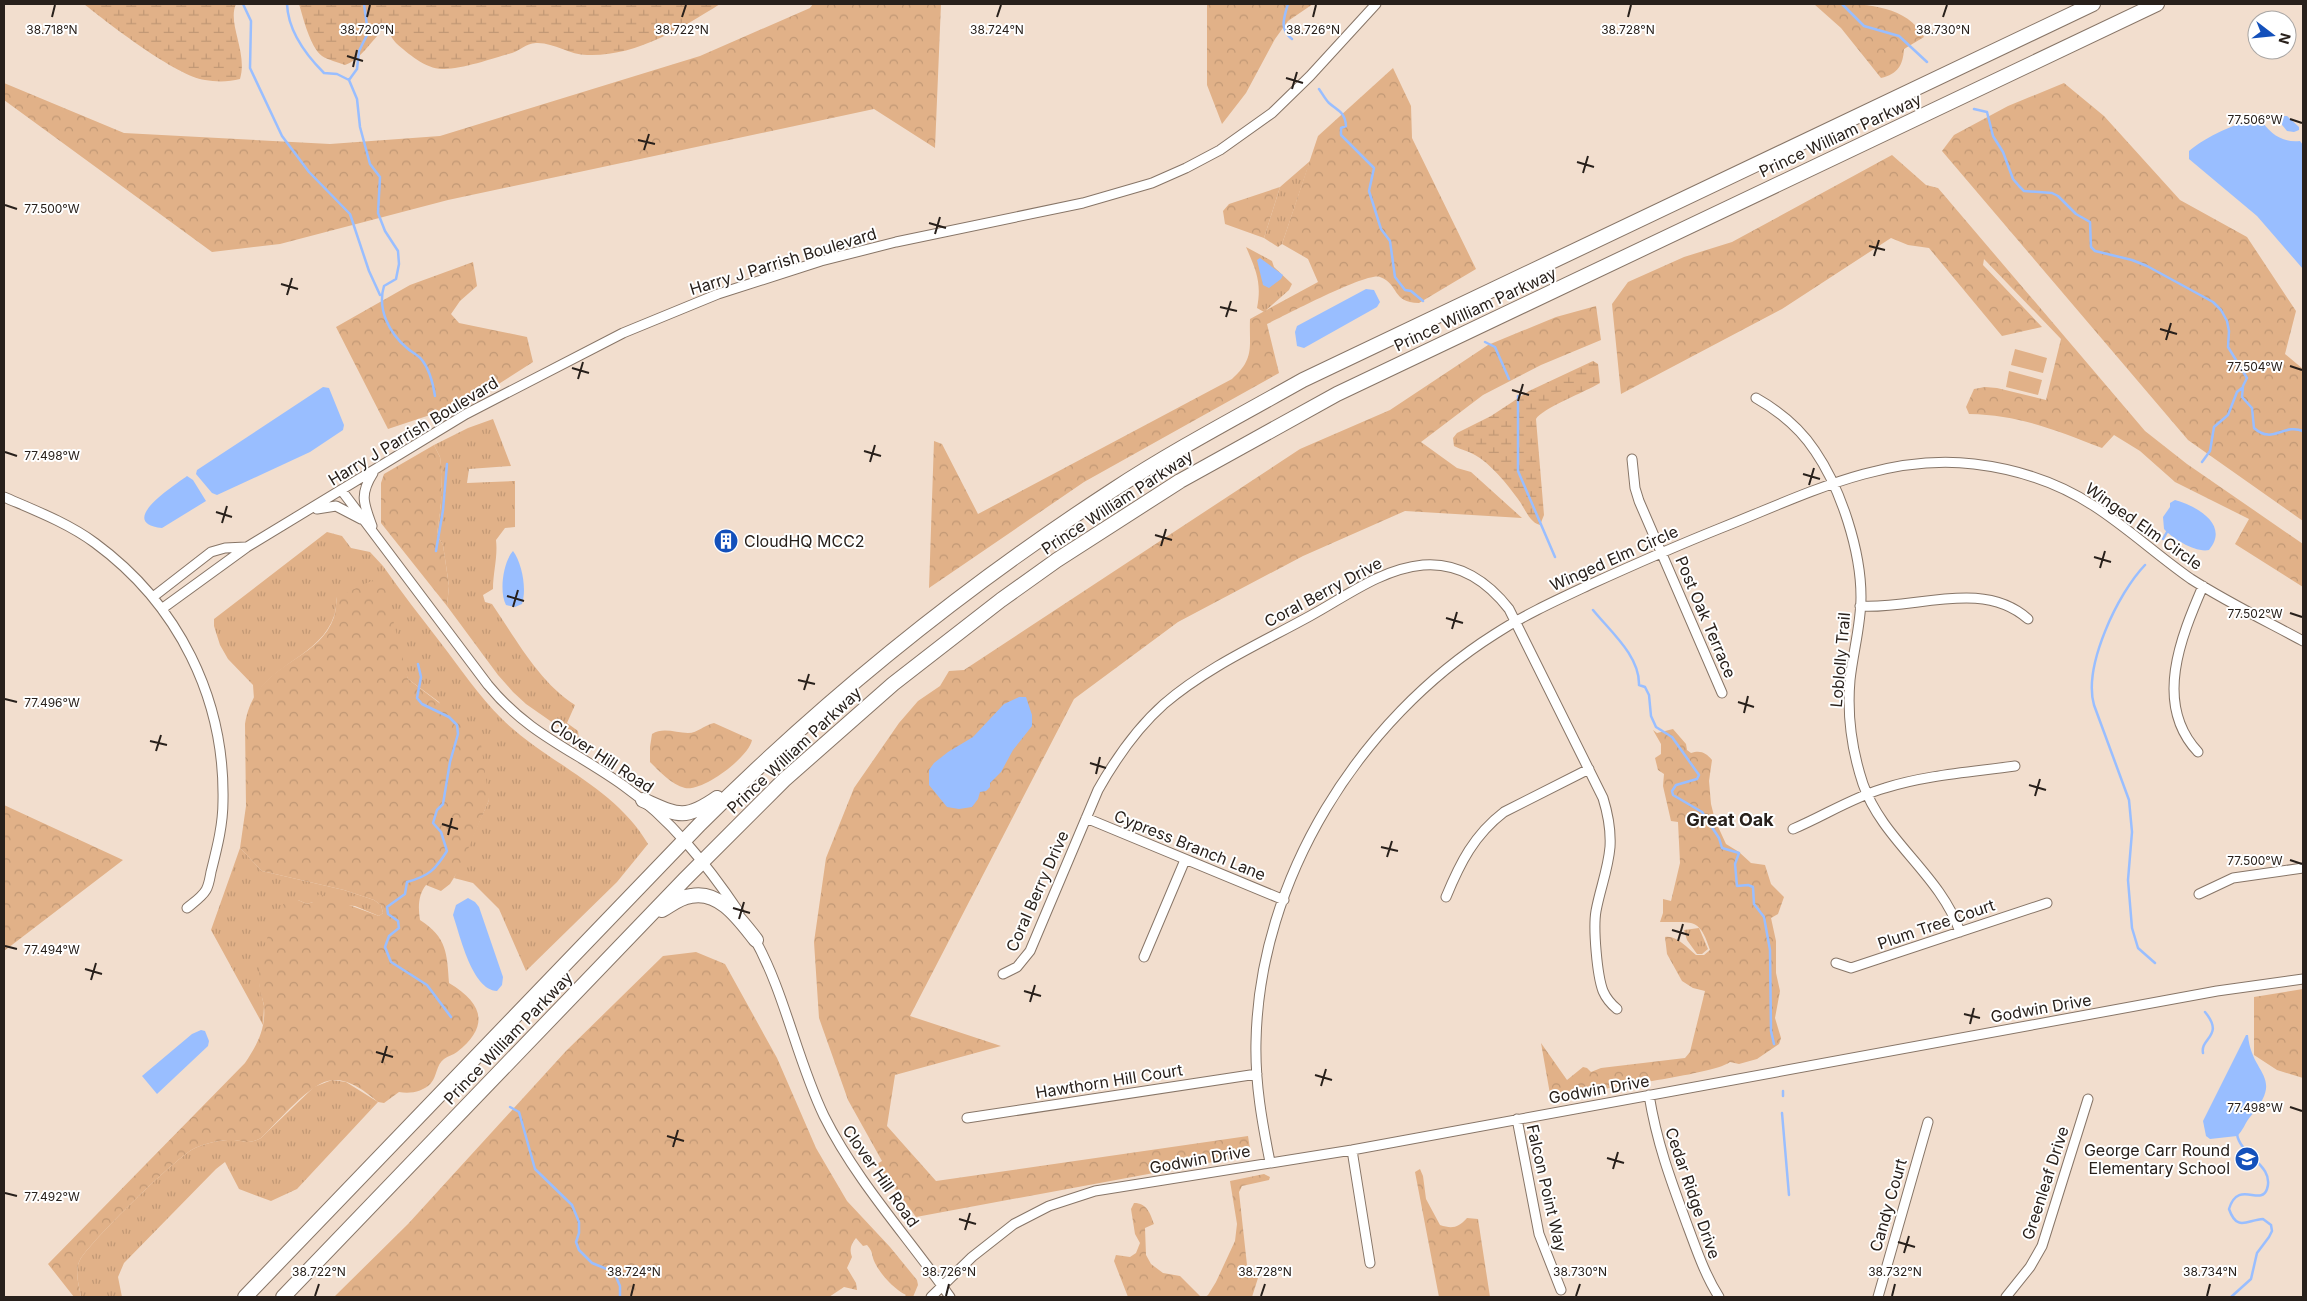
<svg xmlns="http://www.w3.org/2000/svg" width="2307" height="1301" font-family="Inter,sans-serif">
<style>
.grass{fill:url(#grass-tufts)}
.forest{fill:url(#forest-crowns)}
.wetland{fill:url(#wetland-marsh)}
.garden{fill:#e1b188}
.water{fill:#99beff}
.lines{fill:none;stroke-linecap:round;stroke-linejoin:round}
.stream{stroke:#99beff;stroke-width:2.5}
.minor-casing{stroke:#877567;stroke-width:11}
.highway-casing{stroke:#877567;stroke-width:16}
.minor{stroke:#fff;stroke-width:9}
.highway{stroke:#fff;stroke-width:14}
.ticks{fill:none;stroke:#28201b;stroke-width:2}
.labels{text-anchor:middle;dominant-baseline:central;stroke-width:4;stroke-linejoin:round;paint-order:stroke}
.street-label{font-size:16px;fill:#28201b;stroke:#fff}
.poi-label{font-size:16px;fill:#28201b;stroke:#fff;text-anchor:start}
.neighbourhood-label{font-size:18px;font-weight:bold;fill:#28201b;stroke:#fff}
.ticks-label{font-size:12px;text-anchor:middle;fill:#28201b;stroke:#fff;stroke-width:4;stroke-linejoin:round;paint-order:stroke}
</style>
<defs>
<pattern id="grass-tufts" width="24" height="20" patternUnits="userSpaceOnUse" patternTransform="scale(1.25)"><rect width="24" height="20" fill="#e1b188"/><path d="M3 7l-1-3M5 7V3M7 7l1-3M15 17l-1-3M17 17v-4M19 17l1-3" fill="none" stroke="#c19875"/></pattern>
<pattern id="forest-crowns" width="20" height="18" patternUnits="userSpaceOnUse" patternTransform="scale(1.25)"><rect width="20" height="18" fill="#e1b188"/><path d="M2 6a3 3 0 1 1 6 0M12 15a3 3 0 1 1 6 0" fill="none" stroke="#c19875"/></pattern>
<pattern id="wetland-marsh" width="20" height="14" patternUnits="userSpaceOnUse" patternTransform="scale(1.25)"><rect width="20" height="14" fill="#e1b188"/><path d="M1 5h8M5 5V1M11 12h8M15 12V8" fill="none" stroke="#c19875"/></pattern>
</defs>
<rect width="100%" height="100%" fill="#f2dece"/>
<!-- grass -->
<path class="grass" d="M1310,161L1282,244L1278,247L1264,238L1280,187Z
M1246,247L1272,261L1274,267L1292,284L1289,290L1264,312L1257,308C1262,283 1256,270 1246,247Z
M493,419L511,466L469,469L467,483L515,481V527L505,528L496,540C498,557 493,572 493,589L483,595L485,602L492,604C516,639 539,682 575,705L567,723L578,731L579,741L526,704L513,692L498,675L447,606L449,586L443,545L437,535L441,503L442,474L440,457L434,445L468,428Z
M327,532L342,536L351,548L370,552L383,566C401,592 421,617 440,642C460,668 479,696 502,719C547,763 615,787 648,844L617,882L526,971L499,909L473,883L454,878L489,800L439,702L408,679L402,663L337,597C336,603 336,611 334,616C321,655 271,664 254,699L253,685L228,659L220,645L214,626V619Z
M240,848L262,871L344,890L374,900L381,905L383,913L379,916L355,906L313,902L307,904L298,900L259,983L264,1006L263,1025L211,930Z
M1699,928L1708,949L1702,954H1697L1687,940L1684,930Z
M332,1080L346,1082L378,1102L297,1189L271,1201L239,1189L225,1162L216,1169L124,1263L118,1277L122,1297H81C79,1285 74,1271 80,1260C89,1243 178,1155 195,1148C204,1144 219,1140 228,1140C244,1139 246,1146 261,1138L314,1087Z"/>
<!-- forest -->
<path class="forest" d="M813,4H941L935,148L874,109L448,200L280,244L212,252L4,100V83L124,133L330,144L440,136L700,56L810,8Z
M1207,4H1313L1288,21L1275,39L1246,93L1222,124L1207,85Z
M1814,4C1852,4 1903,0 1924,37L1904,49C1903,65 1898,74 1881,78L1841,28Z
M1393,68L1411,106L1412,138L1476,269L1419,303C1391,302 1400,285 1380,277C1366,272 1285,316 1267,324L1279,373L1084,482L929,588L934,441L942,444L978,514L1232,379C1255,358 1249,348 1250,319L1318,282L1308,259L1282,244L1318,136Z
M2064,83L2104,116L2180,200L2247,237L2296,311L2285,354L2303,369V521L2188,440L1942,151L1954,135L2008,106Z
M1892,155L1926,185L1938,188L2145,431L2187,464L2303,544V587L2235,544L2249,519L2175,482L2140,451L2114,435L2102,448C2055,430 2020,415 1969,414L1966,407L1974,389L1985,387L1997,388L2046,400L2061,339L1984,259L1983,265L2042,327L2002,336L1929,248L1908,245L1891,238L1782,309L1621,394L1612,304L1628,282L1684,257L1732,242Z
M1280,187L1264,238L1225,224L1223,211L1229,204Z
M473,262L477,286L460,301L451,314L459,323L527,337L533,362L472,401L388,429L336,327L410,285Z
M1596,306L1601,340L1541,365L1483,395L1421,442L1457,468L1471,472L1522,518L1405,511L1303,556L1178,622L1074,699L910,1016L1001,1046L895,1075L887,1126L936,1181L1248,1136L1251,1155L916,1217L877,1164L882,1161L848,1100L819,1018L814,942L826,858L854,788L899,723L918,701L940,686L949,671L964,670L1300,449L1390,410L1488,345L1556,317Z
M434,445L440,457L442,474L441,503L437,535L443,545L449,586L447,606L381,523V483L384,474Z
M382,576L408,679L468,725L481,744L489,800L460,868L450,884L441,891L426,885C418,895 418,908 420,920C447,937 447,954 449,983C482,1003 491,1025 457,1052C453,1055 448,1056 444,1059C436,1065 437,1076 431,1083C423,1092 410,1094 399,1092L384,1103L378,1102C366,1092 350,1079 333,1080C311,1081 278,1122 261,1138C246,1146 244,1139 228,1140C219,1140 204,1144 195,1148C178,1155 89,1243 80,1260C74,1271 79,1285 81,1297H74L48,1264L245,1063C257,1045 266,1029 264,1006C263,998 259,991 259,983C258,958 272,918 287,899L298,900L307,904L313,902L319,894L379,916L383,913L381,905L374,900L344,890L262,871L240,848L246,806L245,724C255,661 318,664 334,617C336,611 336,603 337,597Z
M714,723L752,740C749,757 703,792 685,788C671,784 660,772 650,762V747L652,734C663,727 676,733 688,733C698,733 704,725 714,723Z
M1673,729L1686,744L1687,750L1691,753C1701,750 1706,753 1712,760L1709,781L1711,804L1715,820L1726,844L1739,852L1751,863L1765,865L1771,884L1784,897L1778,914L1771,918L1776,941V973L1780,991L1775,1018L1781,1038L1779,1044L1757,1059L1739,1064L1730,1062C1717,1073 1622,1085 1599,1090L1587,1088C1577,1096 1562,1098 1550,1094L1541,1043L1567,1080L1583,1067L1587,1068L1591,1072L1601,1068L1685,1058L1690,1052L1705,991L1693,988L1682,981L1667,954L1665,937C1677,935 1687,948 1696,955H1704L1710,950C1699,916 1692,923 1660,922L1663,913V899L1671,901L1680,863L1678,822L1671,821L1663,786L1664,774L1658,770L1655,758L1661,754V744L1653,730L1657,733Z
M4,805L123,860L4,951Z
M696,952L725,964L777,1058L816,1148L847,1201L890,1247L917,1280L918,1285L913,1297H904L906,1295C894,1289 881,1275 875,1263C871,1255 874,1253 867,1245L863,1246L856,1238C851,1244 849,1249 852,1257L847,1268L856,1283L857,1290L844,1287L829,1297H334L408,1224L566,1051L663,956Z
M2303,989V1078L2277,1070L2254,1055V997Z
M1420,1169L1423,1176L1426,1199L1440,1225C1452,1229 1458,1228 1467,1218L1478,1219L1490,1297H1439L1415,1172Z
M1264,1174L1270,1177L1269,1180L1242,1186L1239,1192L1247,1265L1258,1278L1252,1297H1205L1208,1295L1216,1282L1235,1241L1237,1224L1230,1181Z
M1134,1203C1147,1203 1150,1213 1154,1224L1145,1228L1146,1255L1151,1264L1163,1273L1180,1276L1201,1297H1128L1114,1261L1116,1255L1130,1257L1136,1253L1140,1243L1135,1234L1131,1209Z"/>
<!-- wetland -->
<path class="wetland" d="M84,4H236C227,24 248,52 240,79C229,82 216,82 205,80C176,76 109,24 84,4Z
M299,4H720C682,28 635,57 587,55C570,55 553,42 536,43C525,44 521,50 512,53C495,58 459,70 442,69C426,69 407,53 396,43C392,39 389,32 386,27C372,39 362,59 345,65C338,62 328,60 322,56C310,47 303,17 299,4Z
M1593,361L1598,364L1600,383C1587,391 1541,409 1536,419L1544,515L1540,525C1529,522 1525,508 1518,499C1507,484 1491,464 1475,455C1469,451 1461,450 1454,446L1453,438L1457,433L1491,416L1529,391Z"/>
<!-- garden -->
<path class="garden" d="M2015,349L2047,358L2043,373L2011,365Z
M2009,371L2042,380L2038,395L2006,387Z"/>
<!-- water -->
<path class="water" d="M2281,116H2287L2299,127V130L2294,132L2287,131L2278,120Z
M2259,118C2270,133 2281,143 2300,141L2303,145V269L2257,216L2189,159V151C2207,136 2236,123 2259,118Z
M1260,258L1283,275L1281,279L1269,288L1263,285L1257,260Z
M1366,289L1374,290L1380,302L1377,307L1304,348L1297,346L1295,332L1297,326Z
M323,387L329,388L344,425L343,430L310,452L217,495L212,493L196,474L197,470Z
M187,476L193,480L206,501L162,528C115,523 175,485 187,476Z
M2175,500C2197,506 2230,525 2209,550C2196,553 2173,539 2164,529L2163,517L2170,507V503Z
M513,551C522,563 527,589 522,604L515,607L506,605C499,592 503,562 513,551Z
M1019,697H1026L1032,715V726L1013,750L1001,772L990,783V787L986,791L980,792L978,799L972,807L959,809L947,807L929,785V770L934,763L948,752L973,737L1004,704Z
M468,898L475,902L479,907L503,977L502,985L497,991C472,990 460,935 453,915L456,905Z
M201,1030L205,1031L209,1041L208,1046L157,1094L142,1076L192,1034Z
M2246,1035H2248C2251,1075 2286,1076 2250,1117C2245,1123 2243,1131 2237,1136L2210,1139L2206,1136L2203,1121Z"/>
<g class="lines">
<!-- stream -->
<path class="stream" d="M243,4L251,21L250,68L282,136L309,172L350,214L369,271L380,295
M287,4C288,30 306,55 324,73L337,74L349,80L357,99L360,127L370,164L380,177L378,213L385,231L398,251L399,264L396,279L384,286C377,309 389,333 407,348C411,352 418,355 422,360C430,370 433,383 435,396
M1288,4C1284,18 1279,29 1292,39
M1842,4L1864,26L1899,36L1927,62
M349,80L357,69L359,51L368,33L364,4
M1319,89C1322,93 1325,99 1329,103C1338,111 1345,112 1346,126L1341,128V135L1374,168L1369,191L1381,229L1390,241L1395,277L1405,290L1411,291L1423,301
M1974,109L1987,112L1993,136L2003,152L2013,179L2019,186L2024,191L2052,193L2058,196L2076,214L2090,222L2091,247L2095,251L2132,260L2147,266L2213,302L2221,310L2227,321L2229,331L2228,347L2247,378L2243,386L2242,397L2252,408L2254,428C2273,445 2283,423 2303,431
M1485,342L1495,347L1509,379
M1518,396V471L1555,557
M2202,462L2210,451L2214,427L2228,415L2237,392L2242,388
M2163,539L2167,532
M436,551L443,510L447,464
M2145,565C2118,593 2083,666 2094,705L2129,800L2132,832L2128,880L2132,928L2138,948L2155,963
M1593,610C1610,631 1640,656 1639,685L1645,687L1649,695L1651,716L1656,727L1672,737L1699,775L1697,779L1676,785L1672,791L1673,795L1702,812L1719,838L1722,848L1739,853L1735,864L1737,886L1748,885L1753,887L1754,904L1764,917L1770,950L1771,1031L1774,1044
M418,664L421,677L417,698L422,704L449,717L457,725L458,734L450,762L443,804L437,810L433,823L441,832L447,851C435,870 429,876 407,882L405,894L387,907L388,914L398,921L399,928L389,936L385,947L391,962L427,985L451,1017
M2203,1053C2200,1038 2225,1036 2205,1012
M1783,1091V1096
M510,1107L519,1112L535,1169L572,1205L579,1222V1233L576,1242L579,1250L592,1263L614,1272L620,1286V1297
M1782,1113L1789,1195
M2231,1297L2251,1279L2257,1253L2269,1237L2272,1231L2271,1225L2263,1219C2247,1220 2237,1232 2229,1209C2238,1179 2261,1207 2267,1189C2275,1165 2240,1156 2237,1134"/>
<defs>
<path id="minor" d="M1756,398C1779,411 1800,428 1815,451C1841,489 1861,551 1861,597C1861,625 1853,652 1850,680C1847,715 1852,751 1863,784C1883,841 1940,874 1960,932
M1632,459L1635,488L1639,501L1722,693
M342,491L488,685C529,735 574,750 624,786C671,819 707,865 739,912
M4,497C34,510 68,523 95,543C178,604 225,698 223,801C223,825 217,848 211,872C210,877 209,885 206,890C202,897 193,903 187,908
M317,509L336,506L361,519
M372,526C364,504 359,495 373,473
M153,597L211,552L225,548L246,547
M1860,606C1914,610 1982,578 2028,619
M163,608L247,547L466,414L623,333L718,294L821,261L896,242L1083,203L1152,183L1186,168L1220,150L1272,113L1310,76L1376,4
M2198,752C2153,704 2181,637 2203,586
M1086,818L1284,900
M1793,829C1824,816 1853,797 1885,788C1926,775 1972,772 2015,766
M2199,894L2233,878L2303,868
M1446,897C1460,863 1474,835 1504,812L1589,769
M753,936C785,992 796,1058 824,1116C857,1182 908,1237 950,1297
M1144,957L1185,860
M1836,963L1851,968L2047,903
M1003,974L1017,967L1030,951L1098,790C1116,758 1137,728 1164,704C1207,667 1261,643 1310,616C1345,597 1381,569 1423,565C1459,562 1488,582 1509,609L1603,798C1608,814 1611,830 1610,847C1608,870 1600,889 1596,911C1593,928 1597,975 1603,991C1606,998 1611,1004 1617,1009
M1649,1095C1657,1144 1671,1181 1688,1227C1697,1251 1705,1275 1719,1297
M967,1118L1257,1074
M1517,1119L1539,1234L1561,1290
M1352,1150L1370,1263
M1270,1162C1262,1122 1255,1083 1256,1042C1259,879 1359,720 1495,634C1524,615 1557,600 1589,585C1633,565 1676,546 1721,528C1802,496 1884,453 1974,464C2016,469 2059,483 2094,506C2128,528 2158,556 2191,579C2227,602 2266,621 2303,641
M931,1297L972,1257L1014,1224L1049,1206L1095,1191L1352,1150L2217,991L2303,979
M1878,1297L1928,1122
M2006,1297L2030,1267L2042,1246L2088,1099"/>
<path id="highway" d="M643,800C677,815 684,821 717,798
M662,910C671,905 680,897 691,896C720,890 740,920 756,940
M245,1297L699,825C826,698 964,587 1113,490C1174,450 1239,416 1303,380L2093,4
M283,1297L685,879L784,780L893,684L1001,600L1057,560L1180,481L1337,394L2157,4"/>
</defs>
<!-- minor casing -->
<use href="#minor" class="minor-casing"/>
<!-- highway casing -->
<use href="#highway" class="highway-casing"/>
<!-- minor -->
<use href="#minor" class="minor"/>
<!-- highway -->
<use href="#highway" class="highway"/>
</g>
<!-- ticks -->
<path class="ticks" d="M52,17L55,5M367,17L370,5M682,17L686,5M997,17L1001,5M1313,17L1316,5M1628,17L1631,5M1943,17L1947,5M347,56L363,61M353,67L357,50M1286,78L1303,83M1292,89L1297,72M2290,119L2302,123M638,140L655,144M644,150L649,134M1577,162L1594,167M1583,173L1588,156M5,205L17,209M929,223L946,228M935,234L940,217M1869,246L1885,250M1874,256L1879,240M281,284L298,289M287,295L292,278M1220,307L1237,311M1226,317L1231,301M2160,329L2177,334M2166,340L2171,323M2290,366L2302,370M572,368L589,373M578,379L583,362M1512,390L1529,395M1518,401L1523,384M864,451L881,456M5,452L17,456M870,462L875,445M1803,474L1820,479M1809,485L1814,468M216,512L232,517M222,523L227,506M1155,535L1172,540M1161,546L1166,529M2094,557L2111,562M2100,568L2105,551M507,596L524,601M513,607L518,590M2290,613L2302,617M1446,618L1463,623M1452,629L1457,612M798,680L815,684M804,690L809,674M5,699L17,702M1738,702L1754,707M1744,713L1748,696M150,741L167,745M156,751L161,735M1090,763L1106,768M1096,774L1100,757M2029,785L2046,790M2035,796L2040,779M442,824L458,829M448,835L452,818M1381,847L1398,851M1387,857L1392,841M2290,860L2302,864M733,908L750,913M739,919L744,902M1672,930L1689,935M1678,941L1683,924M5,946L17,949M85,969L102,974M91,980L96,963M1024,991L1041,996M1030,1002L1035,985M1964,1014L1980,1018M1970,1024L1974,1008M376,1052L393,1057M382,1063L387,1046M1315,1075L1332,1080M1321,1086L1326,1069M2290,1107L2302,1111M667,1136L684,1141M673,1147L678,1130M1607,1158L1624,1163M1613,1169L1618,1152M5,1193L17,1196M959,1219L976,1224M965,1230L970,1213M1898,1242L1915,1247M1904,1253L1909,1236M315,1296L319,1284M631,1296L634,1284M946,1296L949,1284M1261,1296L1265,1284M1576,1296L1580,1284M1892,1296L1895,1284M2207,1296L2210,1284"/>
<!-- icons -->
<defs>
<symbol id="building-disc" viewBox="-11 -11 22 22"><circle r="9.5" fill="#1350bb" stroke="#fff"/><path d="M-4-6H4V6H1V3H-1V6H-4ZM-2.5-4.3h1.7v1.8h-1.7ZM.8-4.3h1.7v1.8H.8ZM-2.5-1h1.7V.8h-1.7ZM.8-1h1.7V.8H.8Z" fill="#fff"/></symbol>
<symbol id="school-disc" viewBox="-11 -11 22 22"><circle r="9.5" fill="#1350bb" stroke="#fff"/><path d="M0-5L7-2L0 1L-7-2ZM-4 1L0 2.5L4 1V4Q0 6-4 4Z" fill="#fff"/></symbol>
</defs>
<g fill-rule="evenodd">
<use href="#building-disc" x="712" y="527" width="28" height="28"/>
<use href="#school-disc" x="2233" y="1145" width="28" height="28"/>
</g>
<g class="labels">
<!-- street labels -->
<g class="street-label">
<text transform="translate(1840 135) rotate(-25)">Prince William Parkway</text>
<text transform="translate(783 261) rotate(-17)">Harry J Parrish Boulevard</text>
<text transform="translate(1475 309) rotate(-25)">Prince William Parkway</text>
<text transform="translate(413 431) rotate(-31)">Harry J Parrish Boulevard</text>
<text transform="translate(1117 502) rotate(-33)">Prince William Parkway</text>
<text transform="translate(2144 526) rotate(35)">Winged Elm Circle</text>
<text transform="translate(1614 558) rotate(-24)">Winged Elm Circle</text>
<text transform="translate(1323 592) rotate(-28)">Coral Berry Drive</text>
<text transform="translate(1706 617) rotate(67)">Post Oak Terrace</text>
<text transform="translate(1840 660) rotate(-85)">Loblolly Trail</text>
<text transform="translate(794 750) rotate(-43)">Prince William Parkway</text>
<text transform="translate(602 756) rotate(33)">Clover Hill Road</text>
<text transform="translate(1190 845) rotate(22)">Cypress Branch Lane</text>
<text transform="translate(1037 891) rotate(-66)">Coral Berry Drive</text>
<text transform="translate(1936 924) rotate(-19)">Plum Tree Court</text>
<text transform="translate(2041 1008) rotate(-10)">Godwin Drive</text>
<text transform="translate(508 1038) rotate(-46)">Prince William Parkway</text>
<text transform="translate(1109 1081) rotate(-9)">Hawthorn Hill Court</text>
<text transform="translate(1599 1089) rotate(-10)">Godwin Drive</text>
<text transform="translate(1200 1159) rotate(-10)">Godwin Drive</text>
<text transform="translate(881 1176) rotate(55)">Clover Hill Road</text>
<text transform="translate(2045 1183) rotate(-72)">Greenleaf Drive</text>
<text transform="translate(1547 1188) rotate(77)">Falcon Point Way</text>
<text transform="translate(1693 1193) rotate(71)">Cedar Ridge Drive</text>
<text transform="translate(1888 1205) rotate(-74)">Candy Court</text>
</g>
<!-- poi labels -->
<g class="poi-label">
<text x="744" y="541">CloudHQ MCC2</text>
<text x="2230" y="1150" text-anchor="end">George Carr Round<tspan x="2230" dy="18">Elementary School</tspan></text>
</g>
<!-- neighbourhood labels -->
<g class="neighbourhood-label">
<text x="1730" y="819">Great Oak</text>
</g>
</g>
<g class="ticks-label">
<text x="52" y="34">38.718°N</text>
<text x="367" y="34">38.720°N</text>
<text x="682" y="34">38.722°N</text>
<text x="997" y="34">38.724°N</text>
<text x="1313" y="34">38.726°N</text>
<text x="1628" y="34">38.728°N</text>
<text x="1943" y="34">38.730°N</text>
<text x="2255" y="124">77.506°W</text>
<text x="52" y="213">77.500°W</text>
<text x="2255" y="371">77.504°W</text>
<text x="52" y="460">77.498°W</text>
<text x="2255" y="618">77.502°W</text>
<text x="52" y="707">77.496°W</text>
<text x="2255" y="865">77.500°W</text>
<text x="52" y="954">77.494°W</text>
<text x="2255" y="1112">77.498°W</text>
<text x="52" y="1201">77.492°W</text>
<text x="319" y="1276">38.722°N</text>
<text x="634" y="1276">38.724°N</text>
<text x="949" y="1276">38.726°N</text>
<text x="1265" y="1276">38.728°N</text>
<text x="1580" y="1276">38.730°N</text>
<text x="1895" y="1276">38.732°N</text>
<text x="2210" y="1276">38.734°N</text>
</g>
<!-- border -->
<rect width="2307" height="1301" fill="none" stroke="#28201b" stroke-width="10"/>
<!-- north arrow -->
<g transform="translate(2272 35) rotate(106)"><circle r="24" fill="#ffffff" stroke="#a9a6a4"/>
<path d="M0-4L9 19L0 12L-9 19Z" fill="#1350bb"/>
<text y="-8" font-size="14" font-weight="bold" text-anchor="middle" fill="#28201b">N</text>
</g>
</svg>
